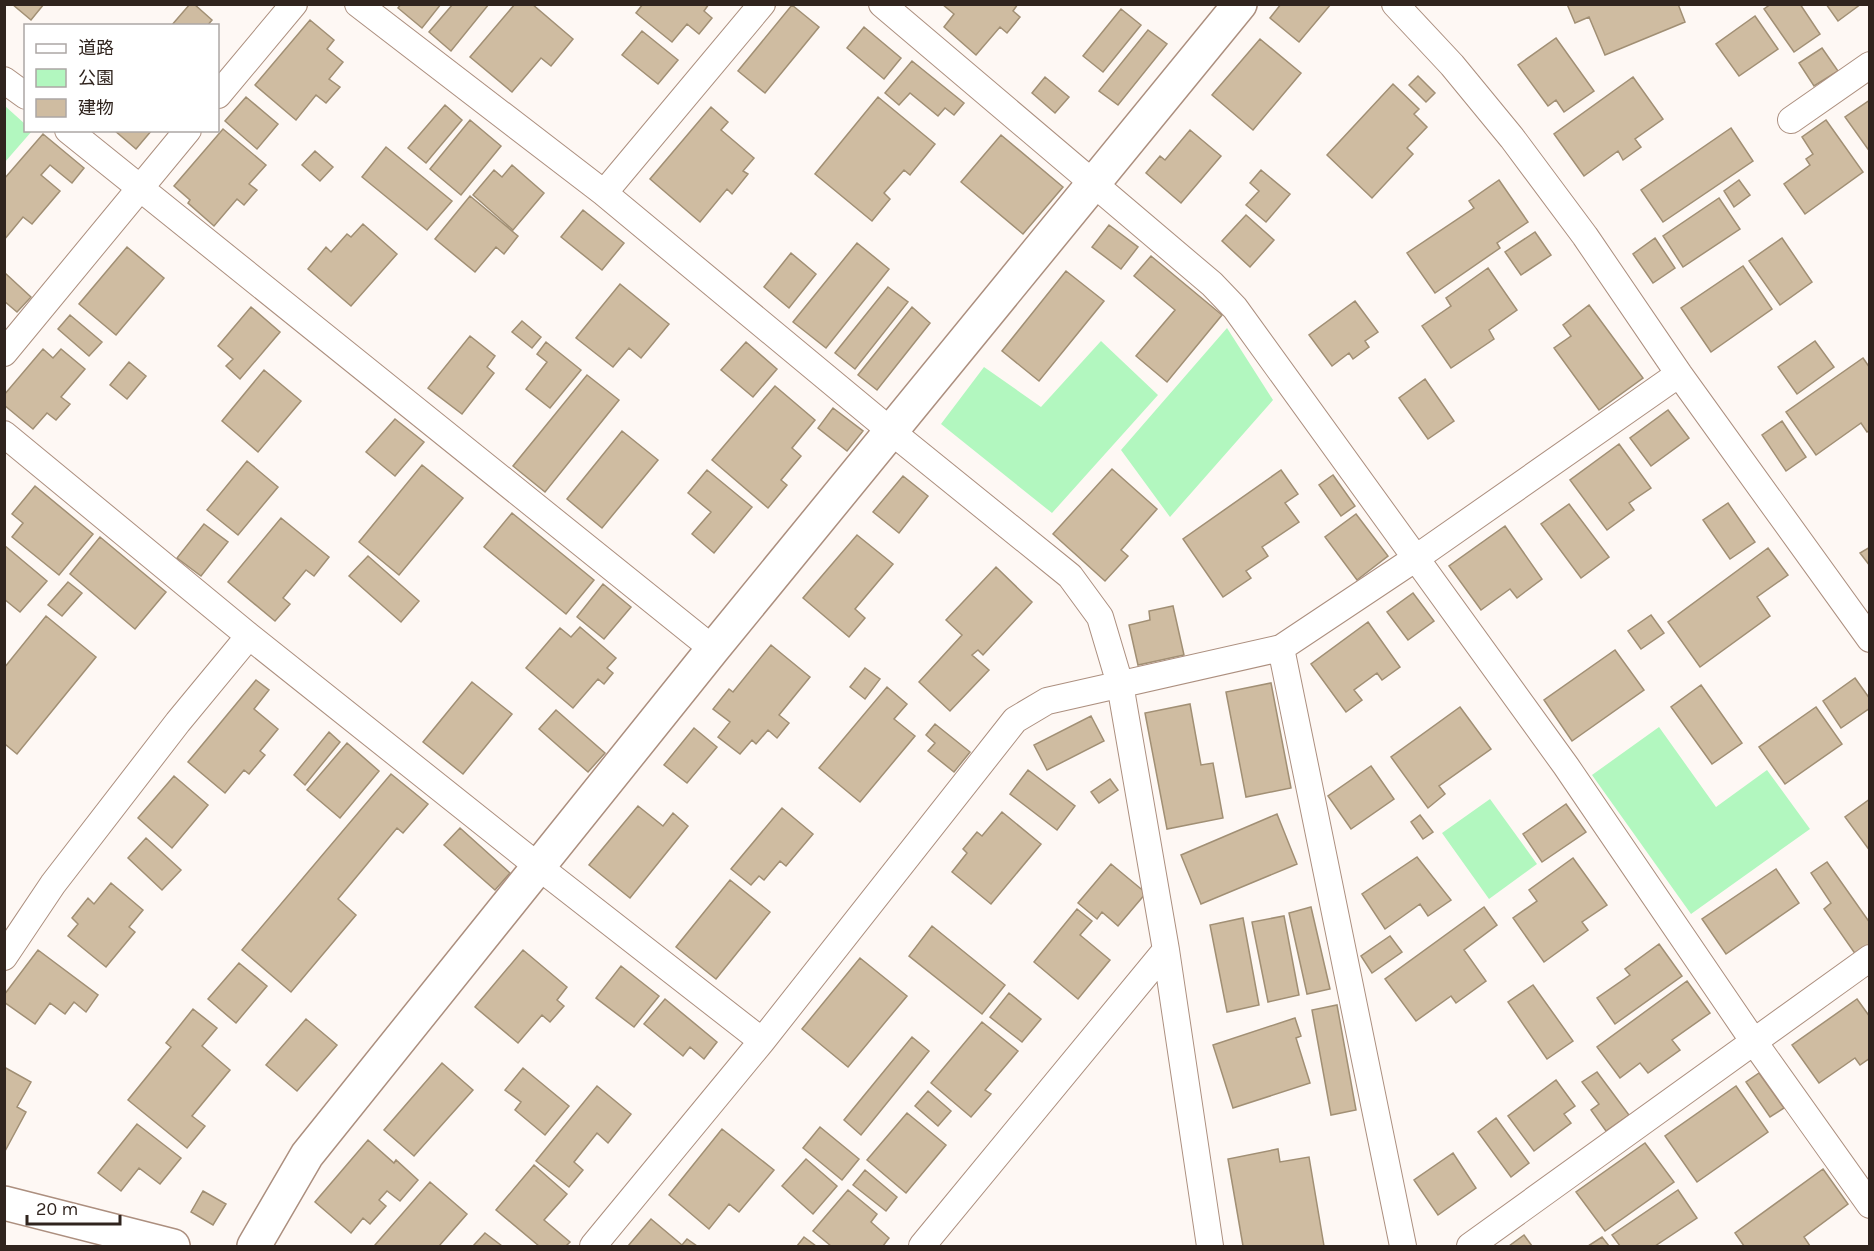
<svg xmlns="http://www.w3.org/2000/svg" width="1874" height="1251" font-family="Karla,'Noto Sans JP',sans-serif">
<style>
.green{fill:#b2f7bf}
.building{fill:#cfbca1;stroke:#a18f74;stroke-width:1.5}
.lines{fill:none;stroke-linecap:round;stroke-linejoin:round}
.minor-casing{stroke:#ac8f7f;stroke-width:28}
.tertiary-casing{stroke:#ac8f7f;stroke-width:36}
.minor{stroke:#fff;stroke-width:26}
.tertiary{stroke:#fff;stroke-width:33}
</style>
<rect width="100%" height="100%" fill="#fef8f4"/>
<!-- green -->
<path class="green" d="M5,106L25,124L26,130L32,131L5,162Z
M1227,328L1273,400L1170,517L1121,450Z
M1101,341L1158,395L1052,513L941,424L984,367L1041,407Z
M1659,727L1716,807L1767,770L1810,829L1691,914L1592,775Z
M1490,799L1537,864L1489,899L1442,833Z"/>
<!-- building -->
<path class="building" d="M12,4H44L31,20Z
M190,4H194L212,20L207,26H171Z
M401,4H441L422,28L398,8Z
M453,4H489L451,51L429,32Z
M515,4H532L573,39L551,66L541,58L512,92L470,57Z
M643,4H709L704,11L712,18L699,34L687,24L672,42L636,13Z
M942,4H1018L1013,11L1020,17L1007,33L1000,27L976,55L944,27L954,14Z
M1281,4H1331L1299,42L1270,18Z
M1567,4H1678L1685,22L1605,55L1589,17L1575,23Z
M1771,4H1800L1820,34L1794,52L1764,9Z
M1826,4H1861L1838,21Z
M792,5L819,27L765,93L738,71Z
M1121,9L1141,25L1103,72L1083,56Z
M1755,16L1778,49L1739,76L1716,44Z
M310,20L334,40L327,49L343,62L329,79L340,87L326,103L316,95L296,120L255,85Z
M864,27L901,58L884,79L847,48Z
M1148,30L1167,44L1118,105L1099,91Z
M642,31L678,60L658,84L622,55Z
M1556,38L1594,91L1564,112L1556,100L1548,106L1518,65Z
M1260,39L1301,73L1253,130L1212,95Z
M1822,48L1838,71L1814,86L1799,63Z
M912,61L964,103L954,115L945,108L938,116L910,93L899,105L885,93Z
M1418,76L1435,93L1426,102L1409,85Z
M1045,77L1069,97L1055,113L1032,93Z
M1633,77L1663,119L1635,139L1641,147L1623,160L1618,151L1584,176L1554,134Z
M1393,84L1419,109L1414,114L1427,127L1407,148L1413,154L1372,198L1327,155Z
M246,97L278,124L257,149L225,121Z
M878,97L935,144L910,175L904,170L884,193L890,199L872,221L815,174Z
M1870,100V152L1845,117Z
M445,105L462,120L426,163L408,148Z
M711,107L728,122L721,130L754,158L743,171L748,174L732,194L727,189L700,222L650,179Z
M470,120L501,146L461,195L430,169Z
M1826,120L1863,172L1805,214L1784,184L1810,165L1806,159L1813,154L1802,137Z
M1731,128L1753,161L1663,222L1641,190Z
M223,129L266,165L249,184L257,190L244,205L237,199L214,226L188,203L190,200L174,186Z
M114,130H152L136,149Z
M1190,130L1221,156L1181,203L1146,173L1160,156L1165,160Z
M43,134L84,168L72,183L50,165L41,175L60,191L32,224L23,217L4,240V179Z
M1001,135L1063,187L1023,234L961,182Z
M386,147L452,201L427,230L362,177Z
M315,151L333,167L320,181L302,165Z
M512,165L544,193L513,230L473,195L494,170L502,177Z
M1261,170L1290,194L1266,222L1246,205L1259,191L1250,183Z
M1499,180L1528,222L1497,243L1500,248L1435,293L1407,253L1474,208L1469,201Z
M1739,180L1750,195L1734,207L1724,191Z
M470,196L518,236L504,254L496,247L475,272L435,239Z
M1719,198L1740,229L1683,267L1663,236Z
M583,210L624,243L602,270L561,237Z
M1246,215L1274,240L1250,267L1222,241Z
M363,224L397,254L351,306L308,269L326,247L331,252L347,234L351,237Z
M1109,225L1138,247L1121,269L1092,247Z
M1535,232L1551,255L1521,275L1505,252Z
M1655,238L1675,268L1653,283L1633,254Z
M1782,238L1812,282L1780,305L1749,261Z
M857,243L889,269L826,348L793,322Z
M127,247L164,278L116,335L79,304Z
M791,253L816,274L789,308L764,287Z
M1151,256L1222,315L1167,382L1136,356L1175,310L1134,276Z
M1743,266L1772,309L1711,352L1681,308Z
M1488,268L1517,310L1489,330L1494,339L1451,368L1422,326L1451,306L1446,298Z
M1066,271L1104,301L1039,381L1002,351Z
M5,273L31,297L17,312L4,301Z
M620,284L669,324L641,358L629,348L613,367L576,338Z
M888,287L908,302L855,369L835,353Z
M1355,301L1378,332L1365,341L1369,347L1353,359L1349,353L1332,366L1309,335Z
M1589,305L1643,378L1599,410L1554,348L1571,336L1563,325Z
M251,307L280,332L240,379L226,366L233,359L218,346Z
M912,307L930,323L877,390L858,375Z
M70,315L102,342L89,356L58,329Z
M522,321L541,337L532,348L512,332Z
M470,336L495,356L487,367L494,373L462,414L428,388Z
M1815,341L1834,367L1797,394L1778,367Z
M546,342L581,370L550,408L526,389L547,362L537,354Z
M746,342L777,369L753,397L721,370Z
M43,349L53,358L61,349L85,369L61,397L70,404L56,420L47,413L33,429L4,405V395Z
M1863,358L1870,368V430L1867,432L1861,423L1816,455L1786,412Z
M129,362L146,376L127,399L110,385Z
M264,370L301,401L258,452L222,421Z
M587,375L619,400L545,492L513,466Z
M1425,379L1454,421L1428,439L1399,398Z
M775,386L815,420L792,448L801,456L781,480L787,485L768,508L712,460Z
M833,408L863,431L847,451L818,428Z
M1668,410L1689,438L1651,466L1630,438Z
M395,419L424,442L395,476L366,452Z
M1782,421L1806,457L1786,471L1762,435Z
M622,431L658,460L602,528L567,499Z
M1619,444L1651,488L1629,503L1634,510L1607,530L1570,480Z
M247,461L278,487L238,535L207,510Z
M422,465L463,498L399,575L359,542Z
M1112,469L1157,509L1121,550L1128,556L1105,581L1053,534Z
M707,470L752,507L714,553L692,534L711,512L688,493Z
M1281,470L1298,494L1285,503L1299,522L1262,547L1268,556L1246,571L1251,578L1223,597L1183,539Z
M1333,475L1355,506L1341,516L1319,485Z
M903,476L928,496L899,533L873,512Z
M35,486L93,534L59,575L12,537L23,523L12,514Z
M1728,503L1755,542L1730,559L1703,520Z
M1569,504L1609,557L1581,578L1541,524Z
M512,513L594,580L566,614L484,547Z
M1356,514L1388,556L1357,580L1325,537Z
M281,518L329,557L314,576L306,570L283,598L290,604L275,621L228,582Z
M204,524L228,542L201,576L177,558Z
M1505,526L1542,579L1517,598L1510,589L1481,610L1449,566Z
M857,535L893,564L855,609L865,618L849,637L803,598Z
M100,537L166,592L135,629L70,574Z
M4,545L47,581L20,612L4,599Z
M1870,547V566L1860,553Z
M1768,548L1788,575L1757,597L1770,616L1700,667L1668,622Z
M368,556L419,601L401,622L349,576Z
M996,567L1032,602L983,655L978,650L972,655L989,670L950,711L919,682L962,635L946,620Z
M68,582L82,593L62,616L48,605Z
M603,584L631,607L604,639L577,617Z
M1413,593L1434,621L1408,640L1387,612Z
M1173,606L1184,655L1138,665L1129,625L1150,620L1149,611Z
M1651,615L1664,633L1641,649L1628,631Z
M46,616L96,657L17,754L6,745L4,747V668Z
M1368,622L1400,667L1382,680L1377,673L1354,690L1362,700L1346,712L1311,664Z
M580,627L616,658L607,668L613,673L604,684L598,679L573,708L526,668L560,628L571,637Z
M771,645L810,677L779,715L789,723L777,738L768,730L756,744L752,740L740,754L718,737L730,722L713,709L729,689L733,692Z
M1615,650L1644,690L1572,741L1544,700Z
M865,668L880,679L865,699L850,687Z
M1855,678L1870,699V708L1841,728L1823,701Z
M256,680L269,690L254,709L278,729L260,751L265,755L249,774L244,770L225,793L188,762Z
M472,682L512,714L463,774L423,742Z
M1271,683L1291,788L1246,797L1226,692Z
M1701,685L1742,743L1712,764L1671,707Z
M887,687L907,704L894,719L915,736L860,802L819,768Z
M1190,704L1201,765L1213,763L1223,818L1167,829L1145,713Z
M1460,707L1491,749L1439,786L1445,794L1428,808L1391,757Z
M1816,707L1842,744L1785,784L1759,747Z
M556,710L605,753L588,772L539,729Z
M1091,716L1104,741L1047,770L1034,745Z
M935,724L970,752L954,772L928,751L935,743L926,735Z
M694,728L717,747L687,783L664,765Z
M329,732L340,742L305,785L294,775Z
M347,743L379,771L340,818L307,790Z
M1371,766L1394,799L1351,829L1328,796Z
M1028,770L1075,806L1057,830L1010,794Z
M391,774L428,804L403,833L397,828L338,899L356,915L291,992L242,950Z
M174,776L208,805L172,848L138,818Z
M1110,779L1118,790L1099,803L1091,792Z
M1870,799V851L1845,817Z
M1566,804L1586,832L1542,862L1523,834Z
M638,806L663,826L673,813L688,826L630,898L589,865Z
M782,808L813,834L786,866L780,861L764,880L759,876L751,885L731,869Z
M1002,812L1041,844L991,904L952,872L967,853L963,849L977,832L982,836Z
M1277,814L1297,864L1201,904L1181,855Z
M1420,815L1433,832L1423,839L1411,822Z
M460,828L510,873L495,890L444,845Z
M146,838L181,870L162,890L128,858Z
M1417,857L1451,900L1428,916L1420,904L1385,929L1362,894Z
M1573,858L1607,905L1582,922L1588,930L1544,962L1513,918L1537,901L1529,890Z
M1827,862L1870,923V946L1856,955L1824,909L1831,903L1811,873Z
M1111,864L1146,893L1118,926L1102,912L1097,919L1078,903Z
M1776,869L1799,903L1726,954L1702,919Z
M730,880L770,912L716,979L676,947Z
M111,883L143,910L129,927L135,932L106,967L68,936L78,924L72,918L88,898L94,904Z
M1311,907L1330,989L1307,994L1289,913Z
M1484,907L1497,925L1464,950L1486,981L1456,1003L1451,996L1416,1021L1385,979Z
M1077,909L1092,921L1080,935L1110,960L1078,999L1034,962Z
M1284,916L1299,995L1268,1002L1252,922Z
M1243,918L1259,1005L1227,1012L1210,925Z
M932,926L1005,985L982,1014L909,956Z
M1390,936L1402,952L1372,973L1361,956Z
M1659,944L1682,976L1615,1024L1597,998L1630,975L1625,969Z
M38,950L98,995L86,1012L74,1002L65,1014L50,1003L35,1024L4,1002V995Z
M523,950L567,987L557,1000L564,1006L550,1022L542,1015L518,1043L475,1007Z
M860,958L907,996L848,1067L802,1029Z
M239,963L267,986L236,1023L208,999Z
M621,966L659,996L634,1027L596,998Z
M1687,981L1710,1013L1672,1040L1680,1050L1648,1073L1640,1063L1620,1078L1597,1047Z
M1533,985L1573,1041L1547,1059L1508,1002Z
M1009,993L1041,1019L1022,1042L990,1017Z
M665,999L717,1042L704,1059L690,1047L683,1056L644,1024Z
M1857,999L1870,1017V1058L1860,1065L1855,1058L1819,1083L1792,1045Z
M1337,1005L1356,1110L1331,1115L1312,1010Z
M193,1009L217,1028L202,1046L230,1070L192,1116L205,1126L187,1148L128,1100L171,1047L166,1043Z
M1295,1018L1301,1036L1296,1038L1310,1083L1233,1108L1213,1045Z
M306,1019L337,1045L297,1091L266,1065Z
M982,1022L1018,1051L985,1090L991,1094L971,1117L931,1083Z
M912,1037L929,1051L861,1135L844,1120Z
M442,1063L473,1090L414,1156L384,1130Z
M4,1067L31,1082L17,1107L26,1112L4,1153Z
M523,1068L569,1106L545,1135L515,1110L521,1102L505,1090Z
M1597,1072L1629,1115L1606,1131L1591,1110L1599,1104L1582,1082Z
M1759,1073L1784,1108L1770,1117L1746,1082Z
M1556,1080L1575,1106L1564,1114L1571,1123L1534,1151L1508,1116Z
M597,1086L631,1114L608,1143L597,1133L574,1162L583,1170L569,1187L536,1161Z
M1736,1086L1768,1132L1697,1182L1665,1136Z
M928,1091L951,1111L938,1126L915,1106Z
M907,1113L946,1145L906,1193L867,1160Z
M1496,1118L1529,1163L1511,1177L1478,1132Z
M137,1124L181,1158L160,1184L139,1168L121,1191L98,1173Z
M820,1127L859,1159L842,1180L803,1148Z
M722,1129L774,1170L739,1212L729,1204L709,1229L669,1195Z
M368,1140L394,1163L396,1160L418,1180L400,1201L387,1191L379,1200L386,1206L370,1224L363,1218L351,1233L315,1202Z
M1645,1143L1674,1182L1605,1231L1576,1192Z
M1278,1149L1280,1162L1309,1157L1324,1246H1243L1228,1159Z
M1453,1153L1476,1188L1438,1215L1414,1180Z
M806,1159L837,1186L813,1214L782,1186Z
M534,1165L567,1194L544,1220L570,1242L566,1246H539L496,1210Z
M1823,1169L1848,1204L1804,1237L1810,1246H1744L1735,1233Z
M865,1170L897,1197L886,1211L853,1185Z
M430,1182L467,1214L439,1246H376L375,1245Z
M848,1190L877,1214L871,1222L889,1238L883,1246H831L813,1231Z
M1678,1190L1697,1218L1655,1246H1620L1612,1235Z
M203,1191L226,1204L213,1225L191,1212Z
M651,1219L682,1245L687,1239L697,1246H628Z
M485,1233L502,1246H473Z
M1524,1235L1532,1246H1509Z
M804,1237L816,1246H797Z
M1602,1237L1609,1246H1588Z"/>
<g class="lines">
<defs>
<path id="minor" d="M358,4L604,193L892,432L1070,576L1100,617L1120,684L1166,950L1210,1246
M882,4L1212,284L1235,308L1566,766L1754,1042L1870,1205
M1395,4L1452,65L1512,138L1585,236L1679,374L1870,639
M4,80L26,96
M218,95L294,4
M1791,120L1870,65
M68,130L713,649
M604,193L762,4
M4,353L188,130
M4,434L249,636L539,867L762,1041
M1281,648L1403,1246
M4,957L53,884L178,722L249,636
M593,1246L762,1041L1015,720L1047,701L1281,648L1416,558L1679,374
M922,1246L1166,950
M1470,1246L1870,958"/>
<path id="tertiary" d="M4,1203L173,1246
M254,1246L307,1155L713,649L1240,4"/>
</defs>
<!-- minor casing -->
<use href="#minor" class="minor-casing"/>
<!-- tertiary casing -->
<use href="#tertiary" class="tertiary-casing"/>
<!-- minor -->
<use href="#minor" class="minor"/>
<!-- tertiary -->
<use href="#tertiary" class="tertiary"/>
</g>
<!-- border -->
<rect width="1874" height="1251" fill="none" stroke="#30241e" stroke-width="12"/>
<!-- legend -->
<rect x="24" y="24" width="195" height="108" fill="#ffffff" stroke="#aca7a5" stroke-width="1.5"/>
<rect x="36" y="44" width="30" height="9" fill="#ffffff" stroke="#aca7a5" stroke-width="1.5"/>
<text x="78" y="54" font-size="18" fill="#30241e">道路</text>
<rect x="36" y="69" width="30" height="18" fill="#b2f7bf" stroke="#aca7a5" stroke-width="1.5"/>
<text x="78" y="84" font-size="18" fill="#30241e">公園</text>
<rect x="36" y="99" width="30" height="18" fill="#cfbca1" stroke="#aca7a5" stroke-width="1.5"/>
<text x="78" y="114" font-size="18" fill="#30241e">建物</text>
<!-- scale -->
<path d="M27 1215v9h93v-9" fill="none" stroke="#30241e" stroke-width="3"/>
<text x="36" y="1215" font-size="18" fill="#30241e" stroke="#ffffff" stroke-width="4.5" paint-order="stroke">20 m</text>
</svg>
